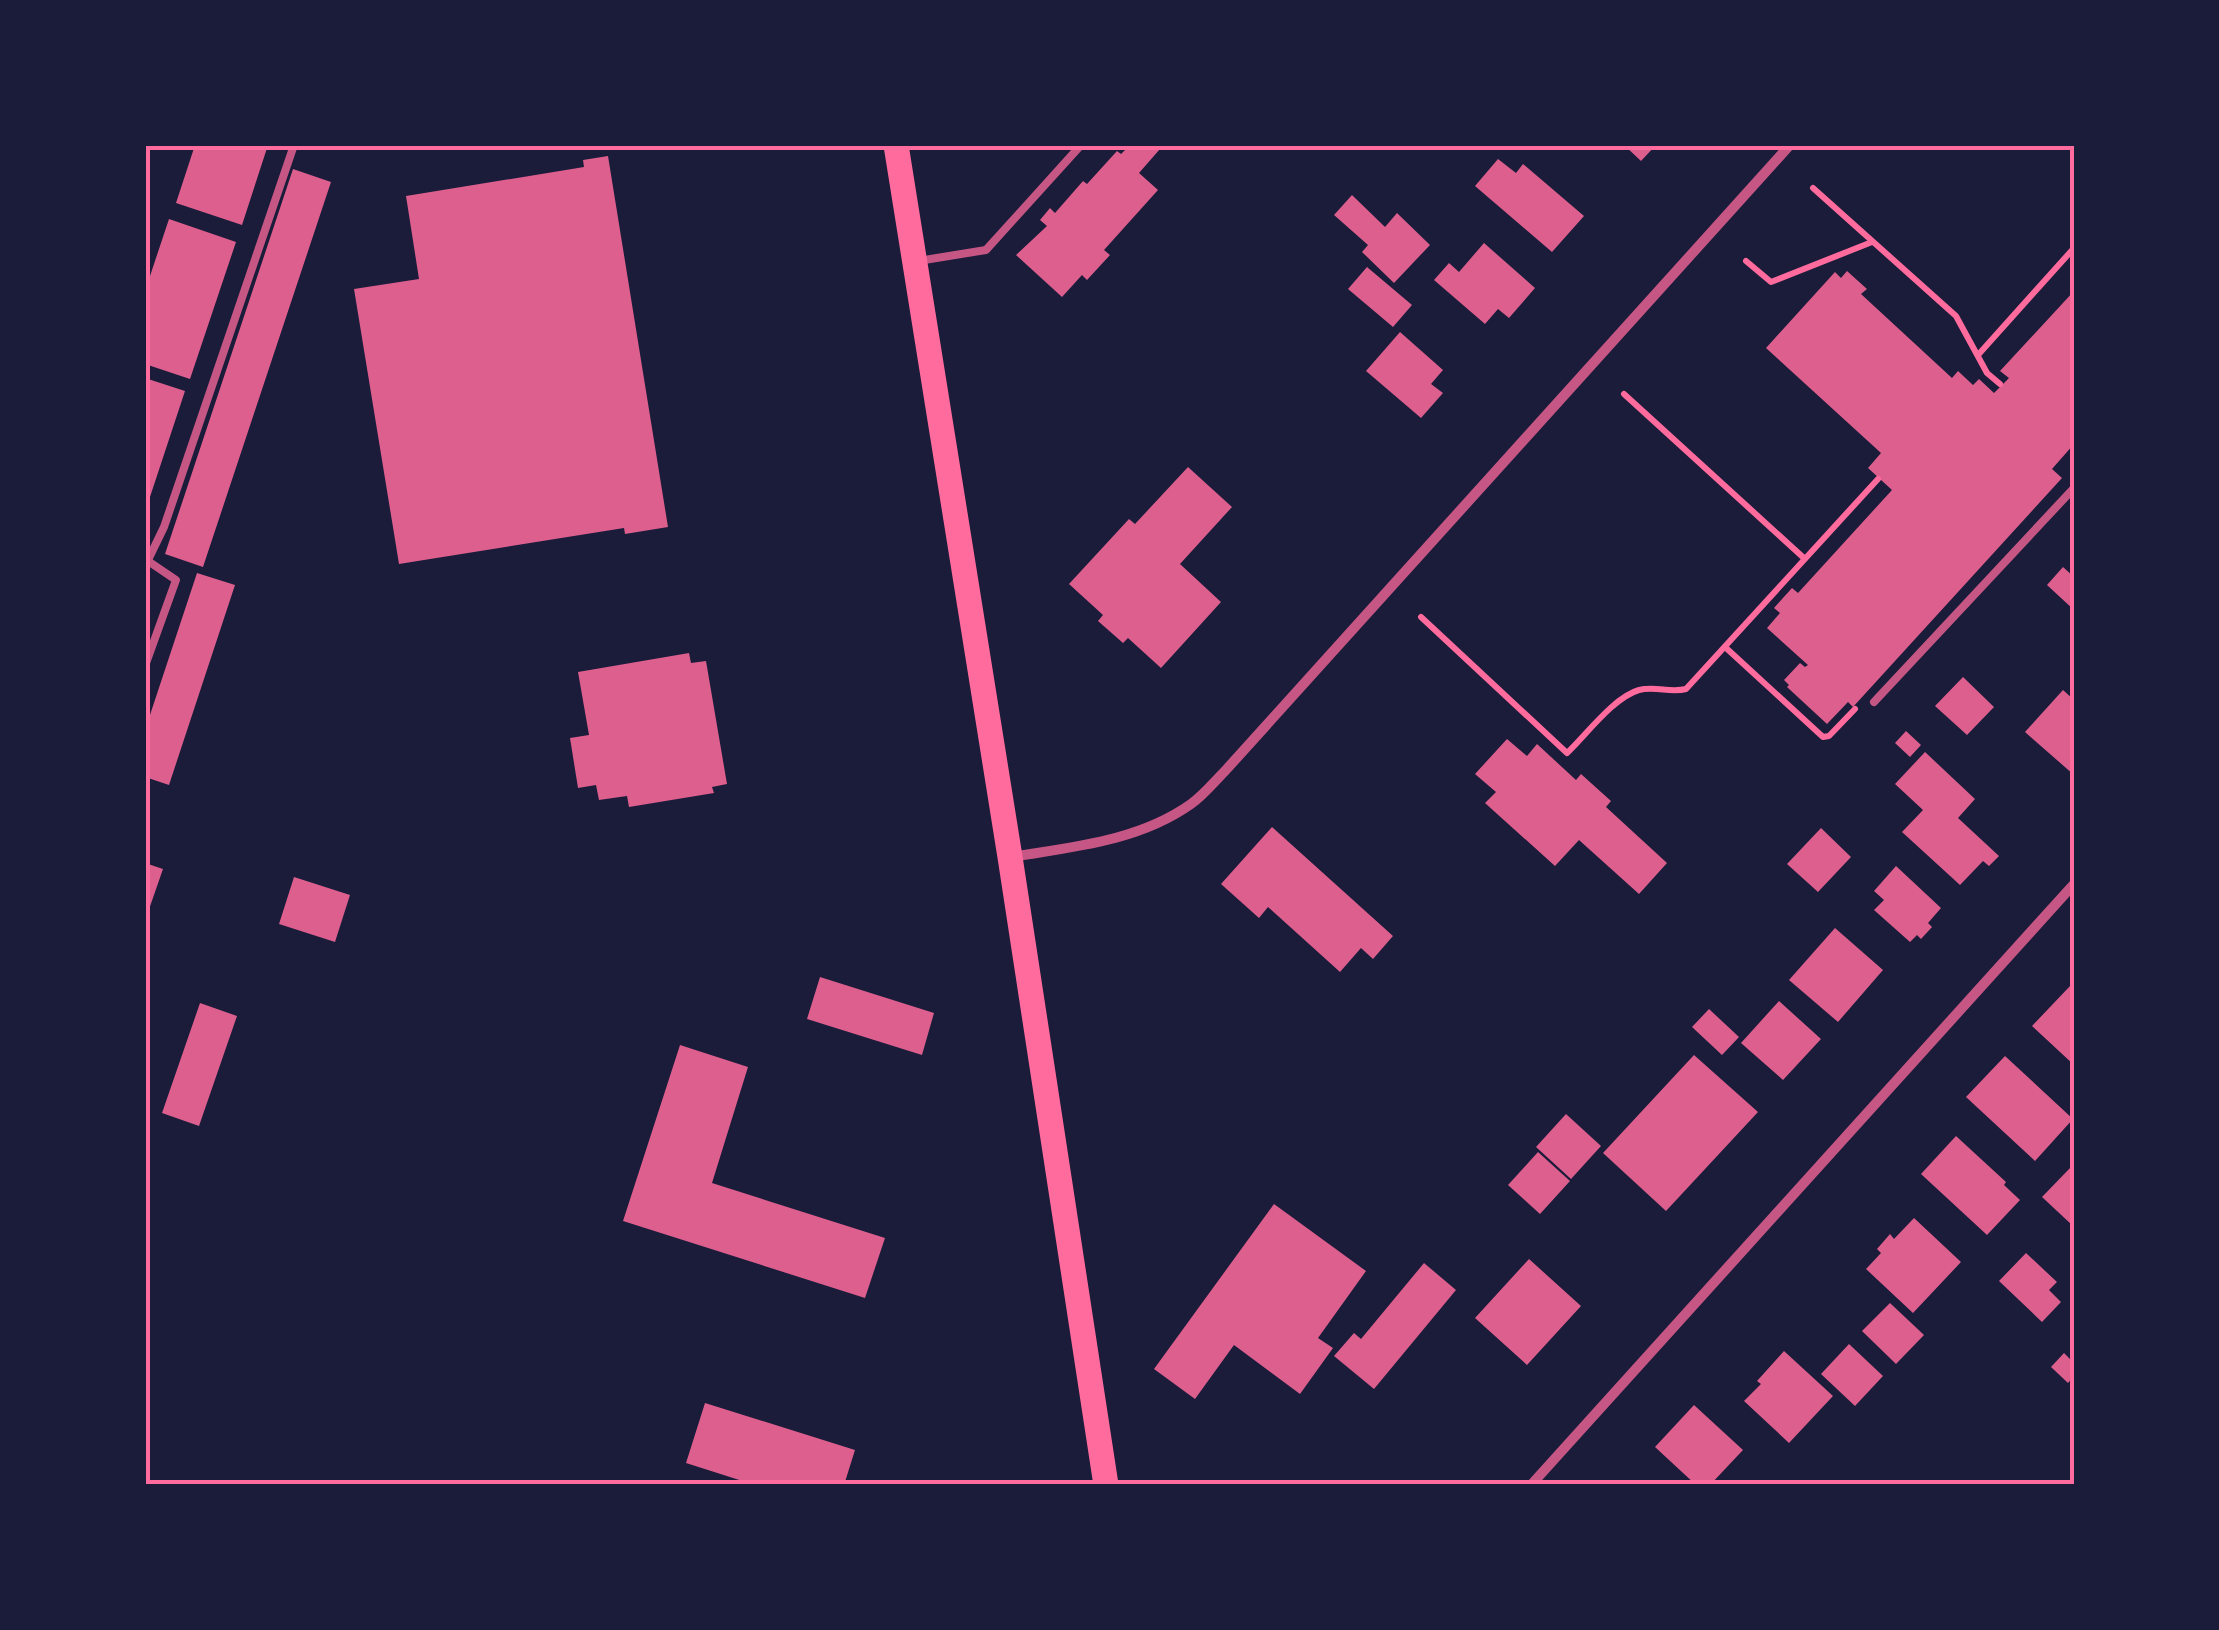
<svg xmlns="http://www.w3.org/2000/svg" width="2219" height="1630" font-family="'Work Sans',sans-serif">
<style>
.building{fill:#dd5f8e}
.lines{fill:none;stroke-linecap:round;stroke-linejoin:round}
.path{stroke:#ff6b9d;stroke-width:6}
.service{stroke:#c65784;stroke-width:8}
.minor{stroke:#c65784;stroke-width:10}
.primary{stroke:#ff6b9d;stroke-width:25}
.neatline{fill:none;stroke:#ff6b9d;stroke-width:4}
</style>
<rect width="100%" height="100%" fill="#1b1b3a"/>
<!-- building -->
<path class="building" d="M195,145H268L242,225L176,203Z
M1130,145H1155L1160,149L1139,173L1158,190L1104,250L1110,255L1087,280L1082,275L1062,297L1016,255L1047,226L1040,220L1050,208L1055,213L1083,181L1087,184L1117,151L1121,154Z
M1624,145H1656L1641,161Z
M608,156L668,527L625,534L624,528L399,564L354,289L419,279L406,196L584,167L583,160Z
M1498,159L1516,173L1523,164L1584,216L1552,252L1475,186Z
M293,169L331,182L203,567L165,554Z
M1352,195L1385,227L1397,213L1430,245L1394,283L1362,252L1368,245L1334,215Z
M169,219L236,242L190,379L145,364V291Z
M1484,243L1535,288L1509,318L1498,309L1485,324L1434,280L1449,263L1459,272Z
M1367,267L1412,305L1393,327L1348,289Z
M1847,271L1867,289L1861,294L1952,378L1958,371L1973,385L1979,379L1994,393L2009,378L2000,371L2074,291V444L2052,469L2062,478L1853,707L1848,702L1827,724L1787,687L1789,685L1784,680L1800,663L1805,667L1808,665L1767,628L1780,613L1774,608L1792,588L1798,593L1892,490L1868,468L1881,453L1766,348L1835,272L1841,278Z
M1400,332L1443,370L1431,384L1443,393L1421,418L1366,371Z
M145,378L185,391L146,509H145Z
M1188,467L1232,507L1180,564L1221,602L1161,668L1128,638L1123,643L1098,621L1103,615L1069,584L1129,519L1135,524Z
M2063,567L2074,577V610L2047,585Z
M197,573L235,585L169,785L145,777V730Z
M689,653L691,663L706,661L727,784L712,787L714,793L629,807L627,796L599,800L596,785L578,788L570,738L589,735L578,672Z
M1963,677L1994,707L1967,735L1935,706Z
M2063,690L2074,700V775L2025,732Z
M1906,731L1921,745L1910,757L1895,743Z
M1507,739L1527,756L1537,744L1576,780L1581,774L1611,801L1606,807L1667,863L1639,894L1579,840L1555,866L1485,803L1496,792L1475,774Z
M1925,752L1975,799L1958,818L1999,856L1989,866L1983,861L1960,885L1902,832L1923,810L1895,784Z
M1272,827L1393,936L1373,959L1361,948L1340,972L1268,907L1259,918L1221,884Z
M1821,828L1851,857L1818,892L1787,864Z
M145,863L163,869L146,918H145Z
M1896,866L1941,908L1928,923L1932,927L1921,939L1917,935L1910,942L1874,910L1884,900L1874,891Z
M294,877L350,895L335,942L279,924Z
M1835,928L1883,970L1838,1022L1789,980Z
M820,977L934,1013L922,1055L807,1019Z
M2071,985L2074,987V1065L2032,1026Z
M1779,1001L1821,1039L1783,1080L1741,1043Z
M200,1003L237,1016L199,1126L162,1113Z
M1709,1009L1739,1037L1722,1055L1692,1027Z
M680,1045L748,1067L712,1183L885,1238L865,1298L623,1221Z
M1694,1055L1758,1112L1666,1211L1603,1153Z
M2005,1056L2073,1119L2035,1161L1966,1097Z
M1566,1114L1601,1146L1571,1179L1536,1147Z
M1956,1136L2006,1182L2004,1185L2020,1200L1987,1235L1921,1174Z
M1538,1152L1570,1181L1540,1214L1508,1185Z
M2071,1167L2074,1171V1222L2072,1225L2042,1197Z
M1274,1204L1366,1271L1318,1338L1333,1348L1300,1394L1234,1345L1195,1399L1154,1369Z
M1914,1218L1961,1262L1913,1313L1866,1269L1881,1253L1877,1249L1890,1234L1894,1239Z
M2026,1253L2057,1282L2049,1290L2061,1302L2042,1322L1999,1281Z
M1529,1259L1581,1306L1527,1365L1475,1318Z
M1424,1263L1456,1290L1374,1389L1334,1356L1354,1333L1361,1339Z
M1890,1303L1924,1335L1896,1364L1862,1331Z
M1849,1344L1883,1376L1855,1406L1821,1374Z
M1784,1351L1833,1396L1789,1443L1744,1401L1761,1384L1757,1381Z
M2064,1353L2074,1363V1376L2068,1383L2051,1367Z
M705,1403L855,1450L844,1485H755L686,1463Z
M1694,1405L1743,1450L1710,1485H1696L1655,1447Z"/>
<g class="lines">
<!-- path -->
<path class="path" d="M1813,188L1956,316L1987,373L2000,384
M1746,261L1771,282L1872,242
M1978,355L2074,248
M1624,394L1805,559
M1421,617L1567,753C1586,735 1614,697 1639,690C1655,686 1671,693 1686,689L1878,479
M1725,647L1823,737L1829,736L1855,709"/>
<!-- service -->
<path class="service" d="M918,261L986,250L1081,145
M145,559L176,580L145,666
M148,560L164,527L294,145
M1874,702L2074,488"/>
<!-- minor -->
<path class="minor" d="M1011,857C1073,847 1139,841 1191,804C1204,795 1214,782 1225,771L1790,145
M1531,1485L2074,884"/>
<!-- primary -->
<path class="primary" d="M896,145L1010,857L1106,1485"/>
</g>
<!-- border -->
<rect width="2219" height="1630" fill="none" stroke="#1b1b3a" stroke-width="295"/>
<rect x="148" y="148" width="1924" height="1334" class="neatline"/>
</svg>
